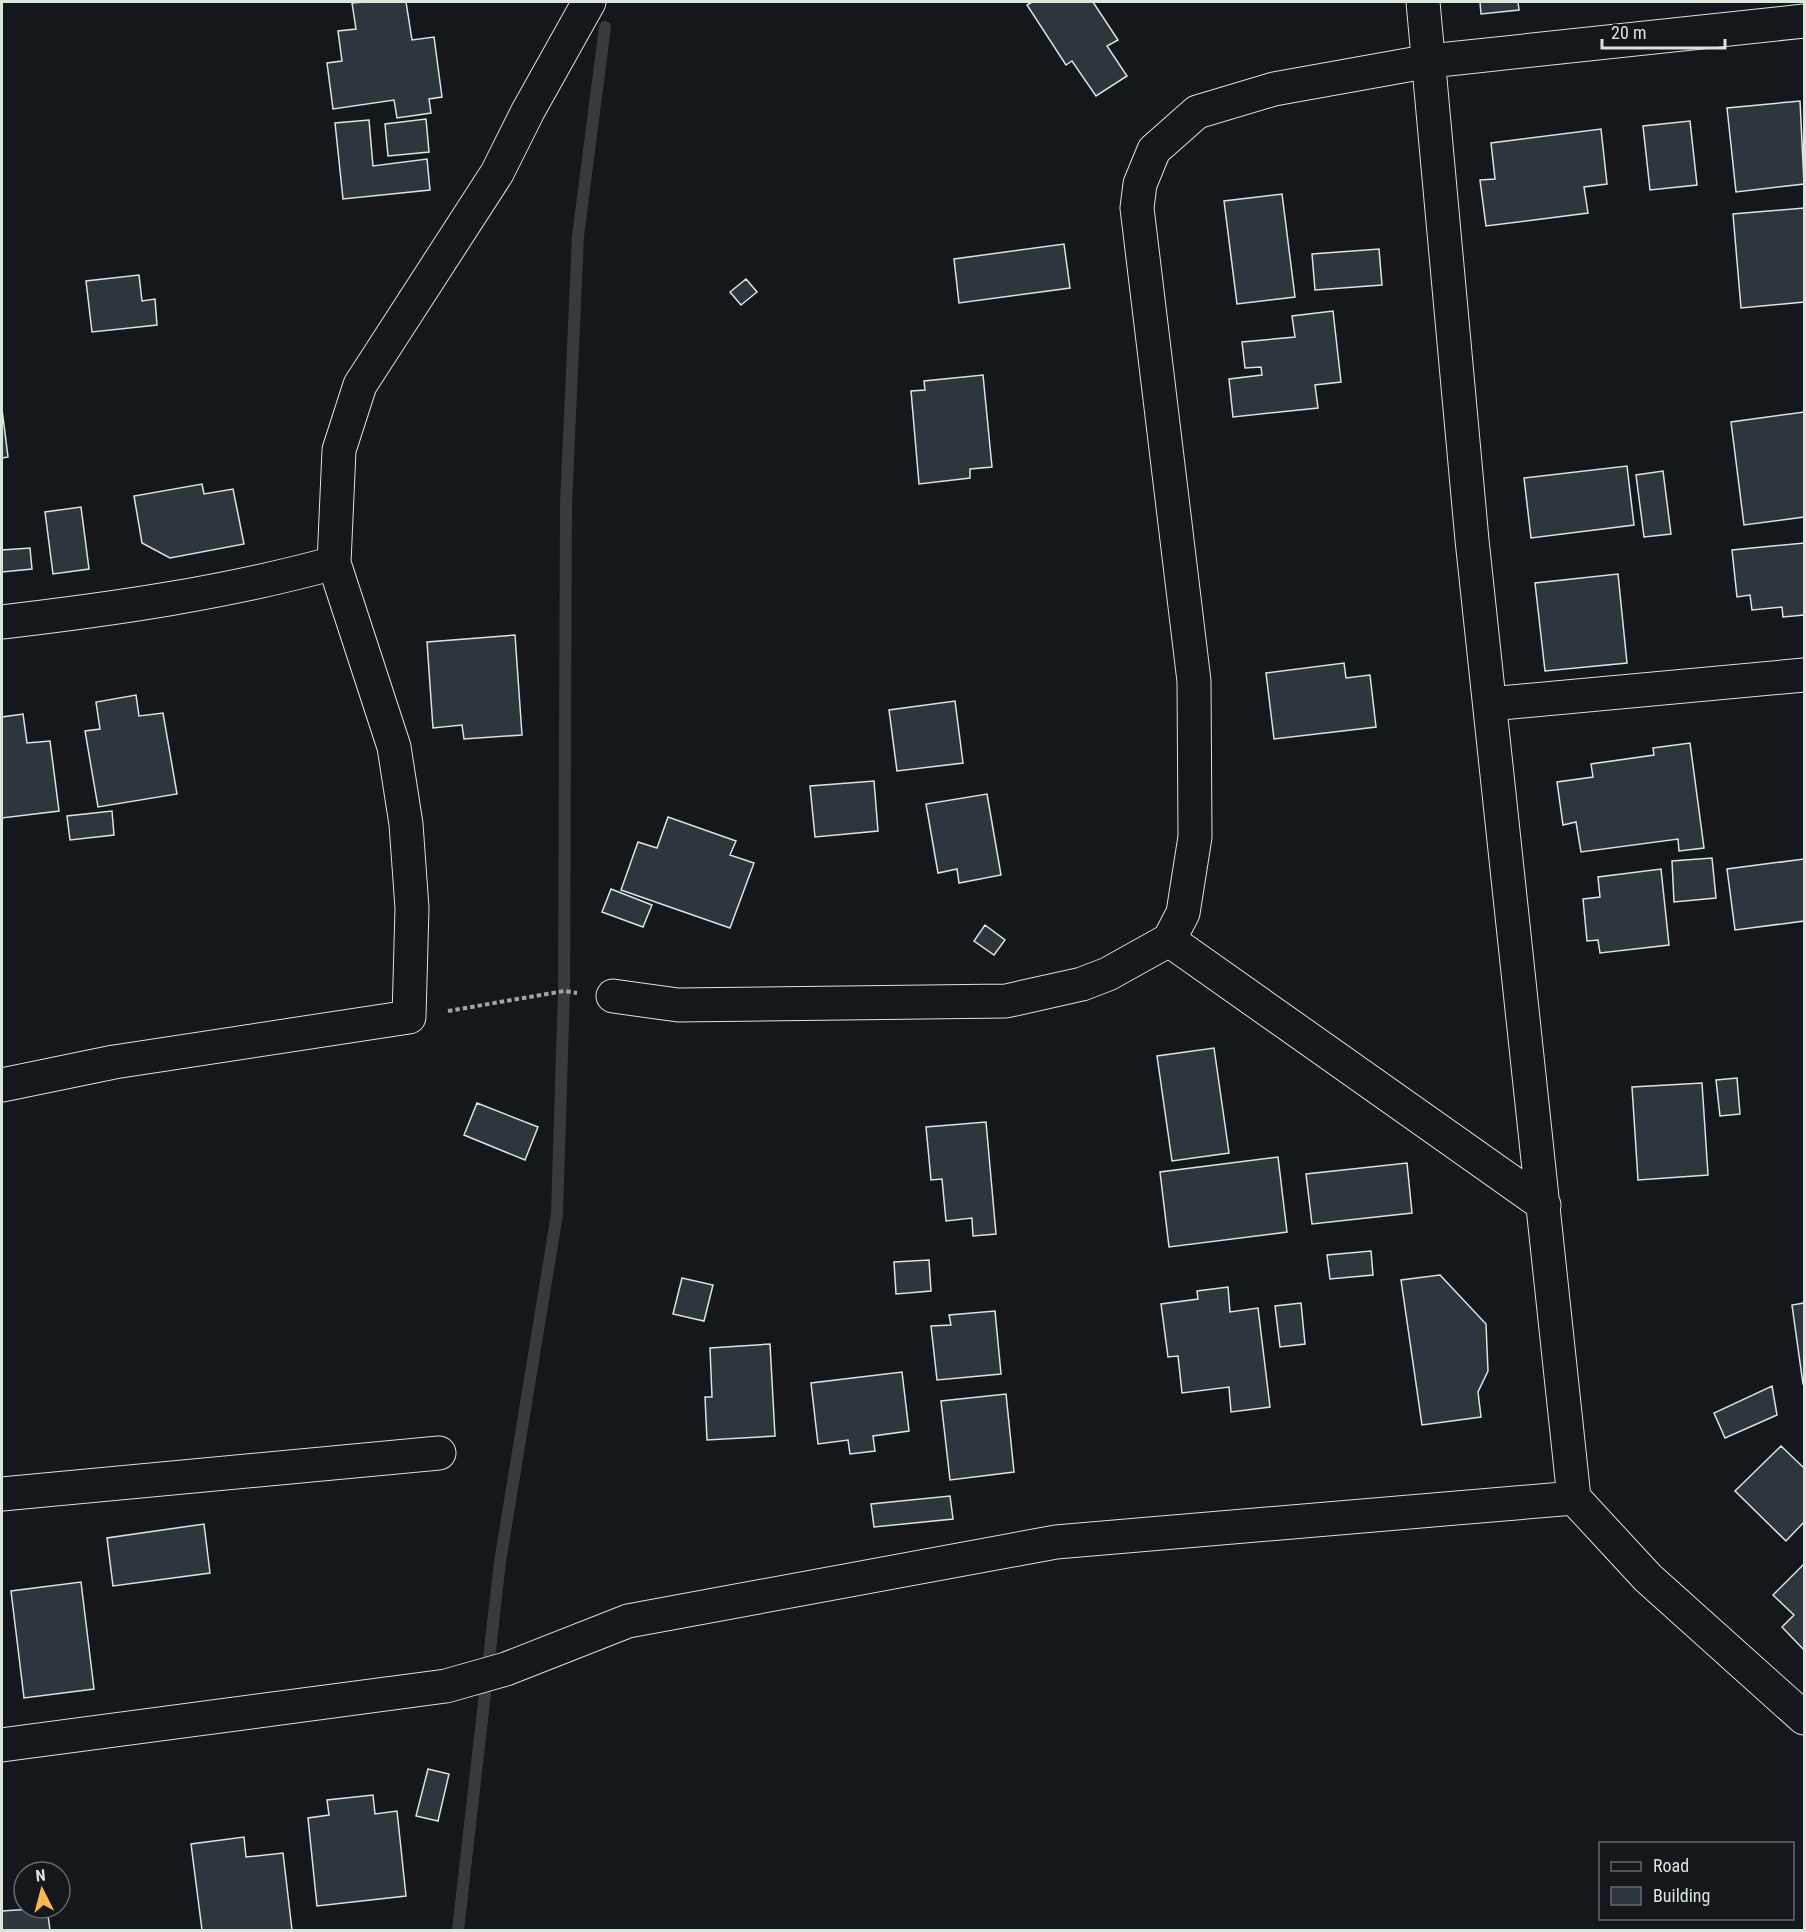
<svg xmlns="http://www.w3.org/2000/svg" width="1806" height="1932" font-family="'Roboto Condensed',sans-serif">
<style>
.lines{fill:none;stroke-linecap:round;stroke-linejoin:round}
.stream{stroke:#363b3e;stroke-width:12}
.building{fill:#2c363c;stroke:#d8e6dc;stroke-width:1.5}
.minor-casing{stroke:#d8e6dc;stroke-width:35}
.path{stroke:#9da8a2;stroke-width:4;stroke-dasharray:4.5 3;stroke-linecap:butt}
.minor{stroke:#14181c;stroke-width:33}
</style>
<rect width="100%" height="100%" fill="#14181c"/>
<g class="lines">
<!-- stream -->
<path class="stream" d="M458,1930L500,1562L557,1214L564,991L566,504L578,236L605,27"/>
</g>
<!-- building -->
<path class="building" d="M365,2H406L412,40L434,37L442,97L429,99L431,113L397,118L394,100L333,109L327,63L342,61L338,31L356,29L352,3Z
M1032,2H1093L1118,40L1107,46L1127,76L1096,96L1072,61L1066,65L1027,5Z
M1480,2H1520H1518L1519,10L1481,14Z
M1800,101L1804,184L1736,192L1727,108Z
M426,119L429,152L388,156L385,124Z
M369,120L373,166L427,159L430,190L343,199L335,123Z
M1690,121L1697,185L1650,190L1643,126Z
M1601,129L1607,184L1584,187L1588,213L1486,226L1480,180L1495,179L1491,143Z
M1282,194L1295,297L1237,304L1224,201Z
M1804,208V302L1741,308L1733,214Z
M1064,244L1070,288L959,303L954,259Z
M1379,249L1382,285L1315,290L1312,254Z
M139,275L142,301L155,299L157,325L92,332L86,281Z
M746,279L757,292L741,305L730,292Z
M1333,311L1341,382L1315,385L1318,408L1233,417L1229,379L1262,375L1261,367L1245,368L1242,342L1295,337L1292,316Z
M983,375L992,467L970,469V478L919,484L911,391L925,390L924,381Z
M2,409L8,457L2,458Z
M1804,412V517L1744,525L1731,422Z
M1627,466L1634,525L1531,538L1524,478Z
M1663,471L1671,534L1644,537L1636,475Z
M202,484L204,494L233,489L244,544L170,558L142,543L134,496Z
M81,507L89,569L53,574L45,512Z
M1804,543V615L1783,617L1782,607L1752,610L1750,595L1737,597L1732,550Z
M30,548L32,569L2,572V550Z
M1618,574L1627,663L1545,671L1535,583Z
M515,635L522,735L464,739L462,725L433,728L427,642Z
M1344,663L1346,678L1370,675L1376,727L1274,739L1266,673Z
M136,695L139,716L163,713L177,794L98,807L85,731L100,729L96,702Z
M955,701L963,763L897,771L889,710Z
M23,714L27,743L50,741L59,811L2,818V717Z
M1690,743L1704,848L1679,851L1678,839L1581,852L1576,822L1563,825L1557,782L1593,777L1591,764L1654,755L1653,748Z
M874,781L878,831L815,837L810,786Z
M987,794L1001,875L959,883L957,869L938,873L926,804Z
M112,811L114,835L70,840L67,816Z
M668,817L736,841L730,855L754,863L730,928L621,890L638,842L657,848Z
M1712,858L1716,898L1674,902L1672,861Z
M1804,859V921L1735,930L1727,869Z
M1661,869L1669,945L1600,953L1598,940L1587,941L1583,899L1600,897L1598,877Z
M611,889L652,905L643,927L602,912Z
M985,925L1005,940L994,955L974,941Z
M1214,1048L1229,1153L1172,1161L1157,1056Z
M1737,1078L1740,1114L1720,1116L1716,1080Z
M1702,1083L1708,1175L1638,1180L1632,1087Z
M477,1103L538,1127L525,1160L464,1135Z
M986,1122L996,1234L973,1236L972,1218L946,1221L942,1179L931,1180L926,1127Z
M1278,1157L1287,1232L1169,1247L1160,1172Z
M1407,1163L1412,1213L1312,1224L1306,1174Z
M1371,1251L1373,1275L1330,1279L1327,1255Z
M929,1260L931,1291L896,1294L894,1262Z
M1440,1275L1486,1324L1488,1371L1478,1392L1481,1417L1422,1425L1401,1280Z
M682,1278L713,1285L704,1321L673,1314Z
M1228,1287L1230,1312L1258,1308L1270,1407L1231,1412L1229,1387L1182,1393L1178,1356L1168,1357L1161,1304L1198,1299L1197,1291Z
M1301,1303L1305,1344L1280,1347L1275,1306Z
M1804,1303V1384H1803L1792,1305Z
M995,1311L1001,1374L937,1380L931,1326L951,1325L949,1315Z
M770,1344L775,1436L707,1440L705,1397H712L710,1348Z
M902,1372L909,1431L873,1436L875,1451L850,1454L848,1440L818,1444L811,1383Z
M1772,1386L1777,1415L1725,1438L1714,1413Z
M1006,1394L1014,1472L950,1480L941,1401Z
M1781,1446L1804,1468V1522L1786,1541L1735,1491Z
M950,1496L953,1519L874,1527L871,1504Z
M204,1524L210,1573L113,1586L107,1538Z
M1804,1564V1650L1782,1627L1794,1615L1773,1595Z
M81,1582L94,1689L24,1698L11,1591Z
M428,1769L449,1774L438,1821L416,1816Z
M373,1795L375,1814L397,1811L406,1896L317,1906L308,1818L329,1815L327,1800Z
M244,1837L246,1857L283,1853L292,1930H202L191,1844Z
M47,1908L50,1930H2V1911Z"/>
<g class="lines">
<defs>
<path id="minor" d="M1423,2L1472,540L1574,1498L1648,1578L1804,1718
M2,622C113,609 225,593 334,563
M1490,704L1804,675
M1169,940L1544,1205
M613,996L678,1005L1006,1001L1082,984L1108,974L1169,940L1183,913L1195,837L1194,681L1137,208L1140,184L1154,150L1197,112L1274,89L1430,61L1804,21
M2,1085L114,1062L409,1017L412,908L406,824L394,747L334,563L339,450L360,385L497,173L528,111L589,2
M2,1494L439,1453
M2,1745L446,1686L506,1669L628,1621L1056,1542L1574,1498"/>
</defs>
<!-- minor casing -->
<use href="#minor" class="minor-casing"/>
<!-- path -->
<path class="path" d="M448,1011L564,991L577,993"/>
<!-- minor -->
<use href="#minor" class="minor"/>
</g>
<!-- border -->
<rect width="1806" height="1932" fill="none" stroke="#d8e6dc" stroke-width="6"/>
<!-- legend -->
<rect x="1599" y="1842" width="195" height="78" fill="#14181c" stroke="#626a69" stroke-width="1.5"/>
<rect x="1611" y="1862" width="30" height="9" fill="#14181c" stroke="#626a69" stroke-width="1.5"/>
<text x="1653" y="1872" font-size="18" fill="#d8e6dc">Road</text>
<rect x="1611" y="1887" width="30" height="18" fill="#2c363c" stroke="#626a69" stroke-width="1.5"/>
<text x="1653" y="1902" font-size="18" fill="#d8e6dc">Building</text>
<!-- north arrow -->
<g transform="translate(42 1890) rotate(354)"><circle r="28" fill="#14181c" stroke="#626a69" stroke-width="1.5"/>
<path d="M0-4.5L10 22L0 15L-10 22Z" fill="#ffb74d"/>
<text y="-9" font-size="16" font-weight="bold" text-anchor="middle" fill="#d8e6dc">N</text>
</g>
<!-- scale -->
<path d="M1602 39v9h123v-9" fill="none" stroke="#d8e6dc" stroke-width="3"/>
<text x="1611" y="39" font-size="18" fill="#d8e6dc" stroke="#14181c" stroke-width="4.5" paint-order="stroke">20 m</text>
</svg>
